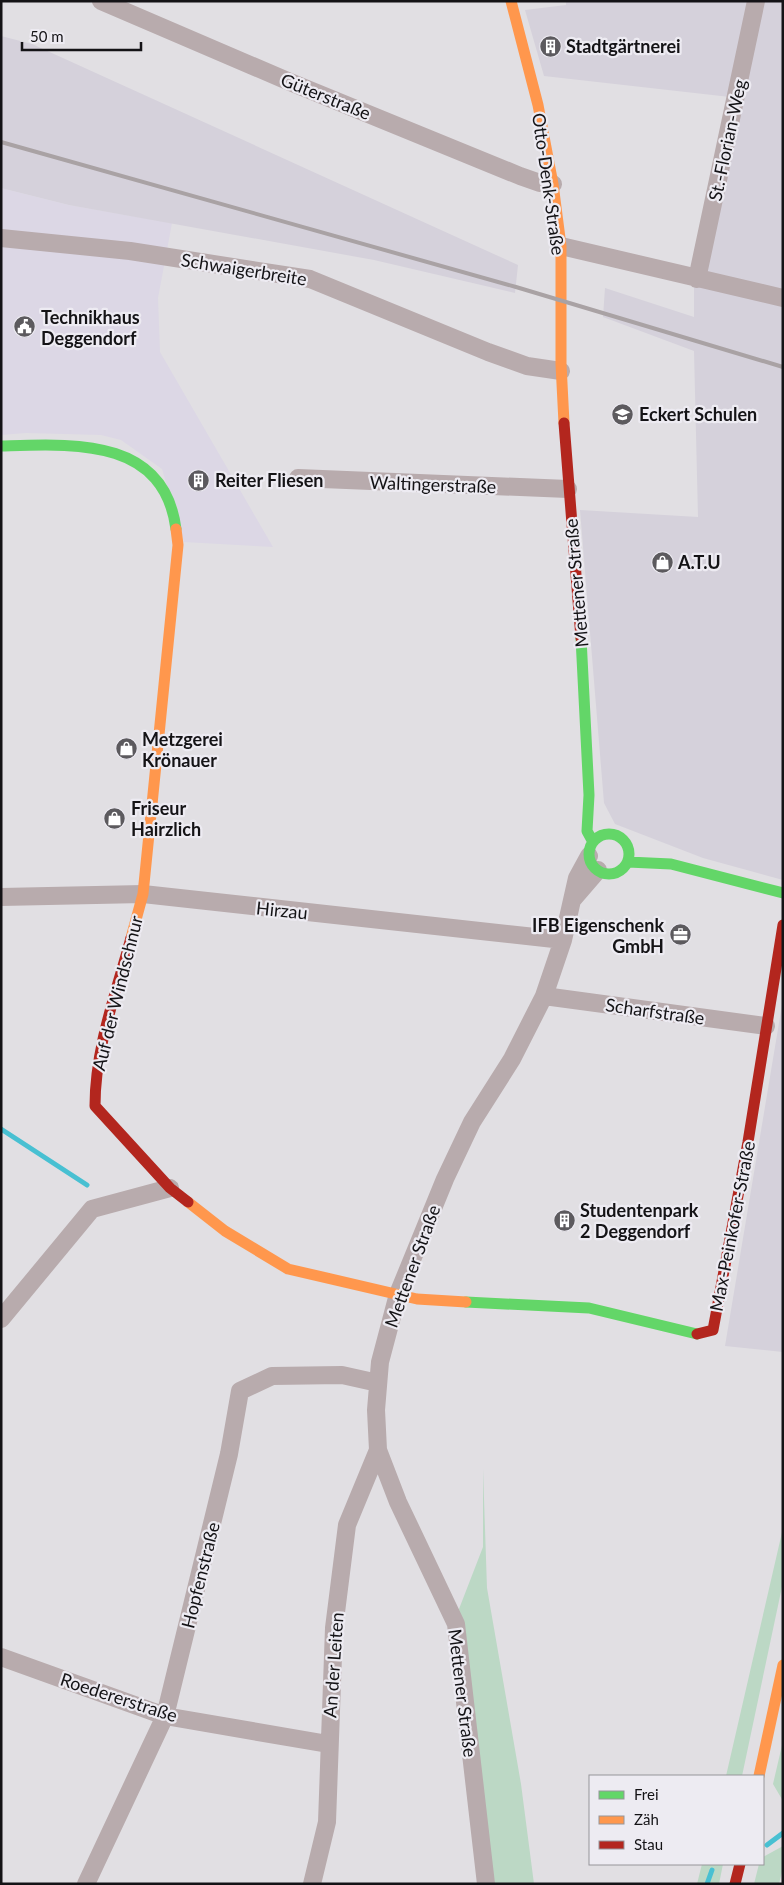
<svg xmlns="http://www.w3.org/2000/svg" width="784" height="1885" font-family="Lato,sans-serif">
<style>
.commercial{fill:#dcd7e5}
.built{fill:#d5d1db}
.green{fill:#bcd8c5}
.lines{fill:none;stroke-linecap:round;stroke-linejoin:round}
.stream{stroke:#48c0d2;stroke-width:5}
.street{stroke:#b8abad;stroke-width:18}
.fast{stroke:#63d668;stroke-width:11}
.slow{stroke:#ff974d;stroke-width:11}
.jam{stroke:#b3261e;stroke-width:11}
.rail{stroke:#a9a2a4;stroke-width:4}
.labels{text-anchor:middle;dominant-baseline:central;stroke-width:4.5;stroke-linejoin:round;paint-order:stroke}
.poi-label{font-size:18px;font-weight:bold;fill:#141316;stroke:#edebf2;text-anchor:start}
.street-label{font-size:18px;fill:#141316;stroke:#edebf2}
</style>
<rect width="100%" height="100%" fill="#e1dfe3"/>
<!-- commercial -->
<path class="commercial" d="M1,188L69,205L172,223L158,298L160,352L273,547L184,542L162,469L121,440L101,435L26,433L1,435Z"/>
<!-- built -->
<path class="built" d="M566,1H783V880L703,858L615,824L604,803L580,510L698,517L694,351L603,317L605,288L694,317V266L730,97L544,76L525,10L566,5Z
M1,36L32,44L518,265L515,293L374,260L69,205L1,188Z
M783,999V1352L725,1346Z"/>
<!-- green -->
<path class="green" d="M483,1469L487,1588L521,1784L534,1884H493L459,1609L483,1547Z
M783,1528V1582L742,1776H726Z
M783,1741V1801L773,1784Z
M783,1846V1868L779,1884H754L759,1864H763V1857Z
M702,1864H723L719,1884H697Z"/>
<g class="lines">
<!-- stream -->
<path class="stream" d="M1,1129L87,1185
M767,1845L783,1833
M707,1884L712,1870"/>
<!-- street -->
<path class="street" d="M101,1L290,82L520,176L540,183L553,184
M1,238L130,251L310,279L488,352L527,366L561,371
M561,246L783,298
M697,279L756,1
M298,478L568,489
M1,897L143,894L563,940
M573,899L598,870
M544,996L766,1026
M1,1319L92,1209L170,1188
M1,1657L165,1716L328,1744
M86,1884L165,1716L229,1454L240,1391L272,1376L342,1375L378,1383
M312,1884L327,1822L334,1628L347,1525L378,1450
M486,1884L456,1624L398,1502L378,1450L376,1410L380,1362L398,1294L445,1179L472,1122L512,1059L544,996L563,940L577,878L589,856"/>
<!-- fast -->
<path class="fast" d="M1,446C73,444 164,437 176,529
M581,638L589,795L587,831L593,842
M589 854a20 20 0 1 1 40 0a20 20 0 1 1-40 0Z
M628,862L671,864L783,893
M466,1302L589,1308L697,1334"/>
<!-- slow -->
<path class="slow" d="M511,1L538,105L553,184L561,246V364L564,423
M131,938L143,894L178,545L176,529
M188,1202L225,1231L288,1269L417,1299L466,1302
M759,1776L783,1665"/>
<!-- jam -->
<path class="jam" d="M564,423L581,638
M131,938C116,993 95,1048 95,1106L170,1188L188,1202
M697,1334L713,1330L748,1142L783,925
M735,1884L740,1864"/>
<!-- rail -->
<path class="rail" d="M1,142L516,287L783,367"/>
</g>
<!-- icons -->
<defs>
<symbol id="building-disc" viewBox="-11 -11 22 22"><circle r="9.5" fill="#5c5a5e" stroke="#edebf2"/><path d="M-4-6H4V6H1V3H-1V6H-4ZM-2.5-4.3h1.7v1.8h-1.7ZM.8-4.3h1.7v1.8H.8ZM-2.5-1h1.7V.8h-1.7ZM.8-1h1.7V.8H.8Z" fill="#fff"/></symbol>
<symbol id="civic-disc" viewBox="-11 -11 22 22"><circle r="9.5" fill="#5c5a5e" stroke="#edebf2"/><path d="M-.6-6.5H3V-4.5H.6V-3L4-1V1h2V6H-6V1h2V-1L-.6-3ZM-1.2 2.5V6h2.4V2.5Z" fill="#fff"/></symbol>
<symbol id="university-disc" viewBox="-11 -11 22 22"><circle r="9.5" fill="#5c5a5e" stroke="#edebf2"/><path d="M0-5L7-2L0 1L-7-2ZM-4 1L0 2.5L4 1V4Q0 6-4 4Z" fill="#fff"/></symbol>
<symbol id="shop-disc" viewBox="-11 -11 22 22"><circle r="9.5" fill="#5c5a5e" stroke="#edebf2"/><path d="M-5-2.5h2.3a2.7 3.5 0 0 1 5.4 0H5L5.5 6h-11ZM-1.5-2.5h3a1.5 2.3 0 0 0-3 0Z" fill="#fff"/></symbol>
<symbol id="office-disc" viewBox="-11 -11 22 22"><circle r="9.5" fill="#5c5a5e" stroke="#edebf2"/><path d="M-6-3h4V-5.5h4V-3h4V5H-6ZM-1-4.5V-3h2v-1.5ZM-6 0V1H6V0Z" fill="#fff"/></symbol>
</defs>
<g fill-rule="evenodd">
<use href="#building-disc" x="538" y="34" width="25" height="25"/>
<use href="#civic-disc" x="12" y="314" width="25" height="25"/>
<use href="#university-disc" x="610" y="402" width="25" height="25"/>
<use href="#building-disc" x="186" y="468" width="25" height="25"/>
<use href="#shop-disc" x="650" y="550" width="25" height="25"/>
<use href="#shop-disc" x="114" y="736" width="25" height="25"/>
<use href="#shop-disc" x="102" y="806" width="25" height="25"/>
<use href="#office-disc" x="668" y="922" width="25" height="25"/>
<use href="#building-disc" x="552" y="1208" width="25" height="25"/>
</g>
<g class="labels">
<!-- poi labels -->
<g class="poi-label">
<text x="566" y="46">Stadtgärtnerei</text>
<text x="41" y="317">Technikhaus<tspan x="41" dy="21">Deggendorf</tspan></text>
<text x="639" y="414">Eckert Schulen</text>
<text x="215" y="480">Reiter Fliesen</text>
<text x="678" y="562">A.T.U</text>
<text x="142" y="739">Metzgerei<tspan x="142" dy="21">Krönauer</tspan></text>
<text x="131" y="808">Friseur<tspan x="131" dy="21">Hairzlich</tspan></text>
<text x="664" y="925" text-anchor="end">IFB Eigenschenk<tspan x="664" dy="21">GmbH</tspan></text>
<text x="580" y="1210">Studentenpark<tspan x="580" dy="21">2 Deggendorf</tspan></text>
</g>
<!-- street labels -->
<g class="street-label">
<text transform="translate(326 96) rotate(22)">Güterstraße</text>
<text transform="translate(727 140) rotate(-78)">St.-Florian-Weg</text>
<text transform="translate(549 184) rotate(82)">Otto-Denk-Straße</text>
<text transform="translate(244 269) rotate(9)">Schwaigerbreite</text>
<text transform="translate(433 484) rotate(2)">Waltingerstraße</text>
<text transform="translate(576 583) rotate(-95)">Mettener Straße</text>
<text transform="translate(282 910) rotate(6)">Hirzau</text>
<text transform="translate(117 993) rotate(-76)">Auf der Windschnur</text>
<text transform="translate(655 1011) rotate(8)">Scharfstraße</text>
<text transform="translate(732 1226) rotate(-79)">Max-Peinkofer-Straße</text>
<text transform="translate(412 1266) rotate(-70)">Mettener Straße</text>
<text transform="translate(200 1575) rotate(-76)">Hopfenstraße</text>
<text transform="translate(333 1665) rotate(-86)">An der Leiten</text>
<text transform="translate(463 1693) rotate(83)">Mettener Straße</text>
<text transform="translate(119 1697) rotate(18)">Roedererstraße</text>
</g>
</g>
<!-- border -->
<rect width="784" height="1885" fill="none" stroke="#141316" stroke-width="5"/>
<!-- legend -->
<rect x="589" y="1775" width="175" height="90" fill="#edebf2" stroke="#96959a"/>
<rect x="599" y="1791" width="25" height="8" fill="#63d668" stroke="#96959a"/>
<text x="634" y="1800" font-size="15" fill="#141316">Frei</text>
<rect x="599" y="1816" width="25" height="8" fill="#ff974d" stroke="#96959a"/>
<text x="634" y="1825" font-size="15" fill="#141316">Zäh</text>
<rect x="599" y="1841" width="25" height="8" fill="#b3261e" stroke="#96959a"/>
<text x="634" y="1850" font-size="15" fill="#141316">Stau</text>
<!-- scale -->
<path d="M22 42v8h119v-8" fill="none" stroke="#141316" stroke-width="2.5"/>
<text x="30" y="42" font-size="15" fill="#141316" stroke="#edebf2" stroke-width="4" paint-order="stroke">50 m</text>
</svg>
